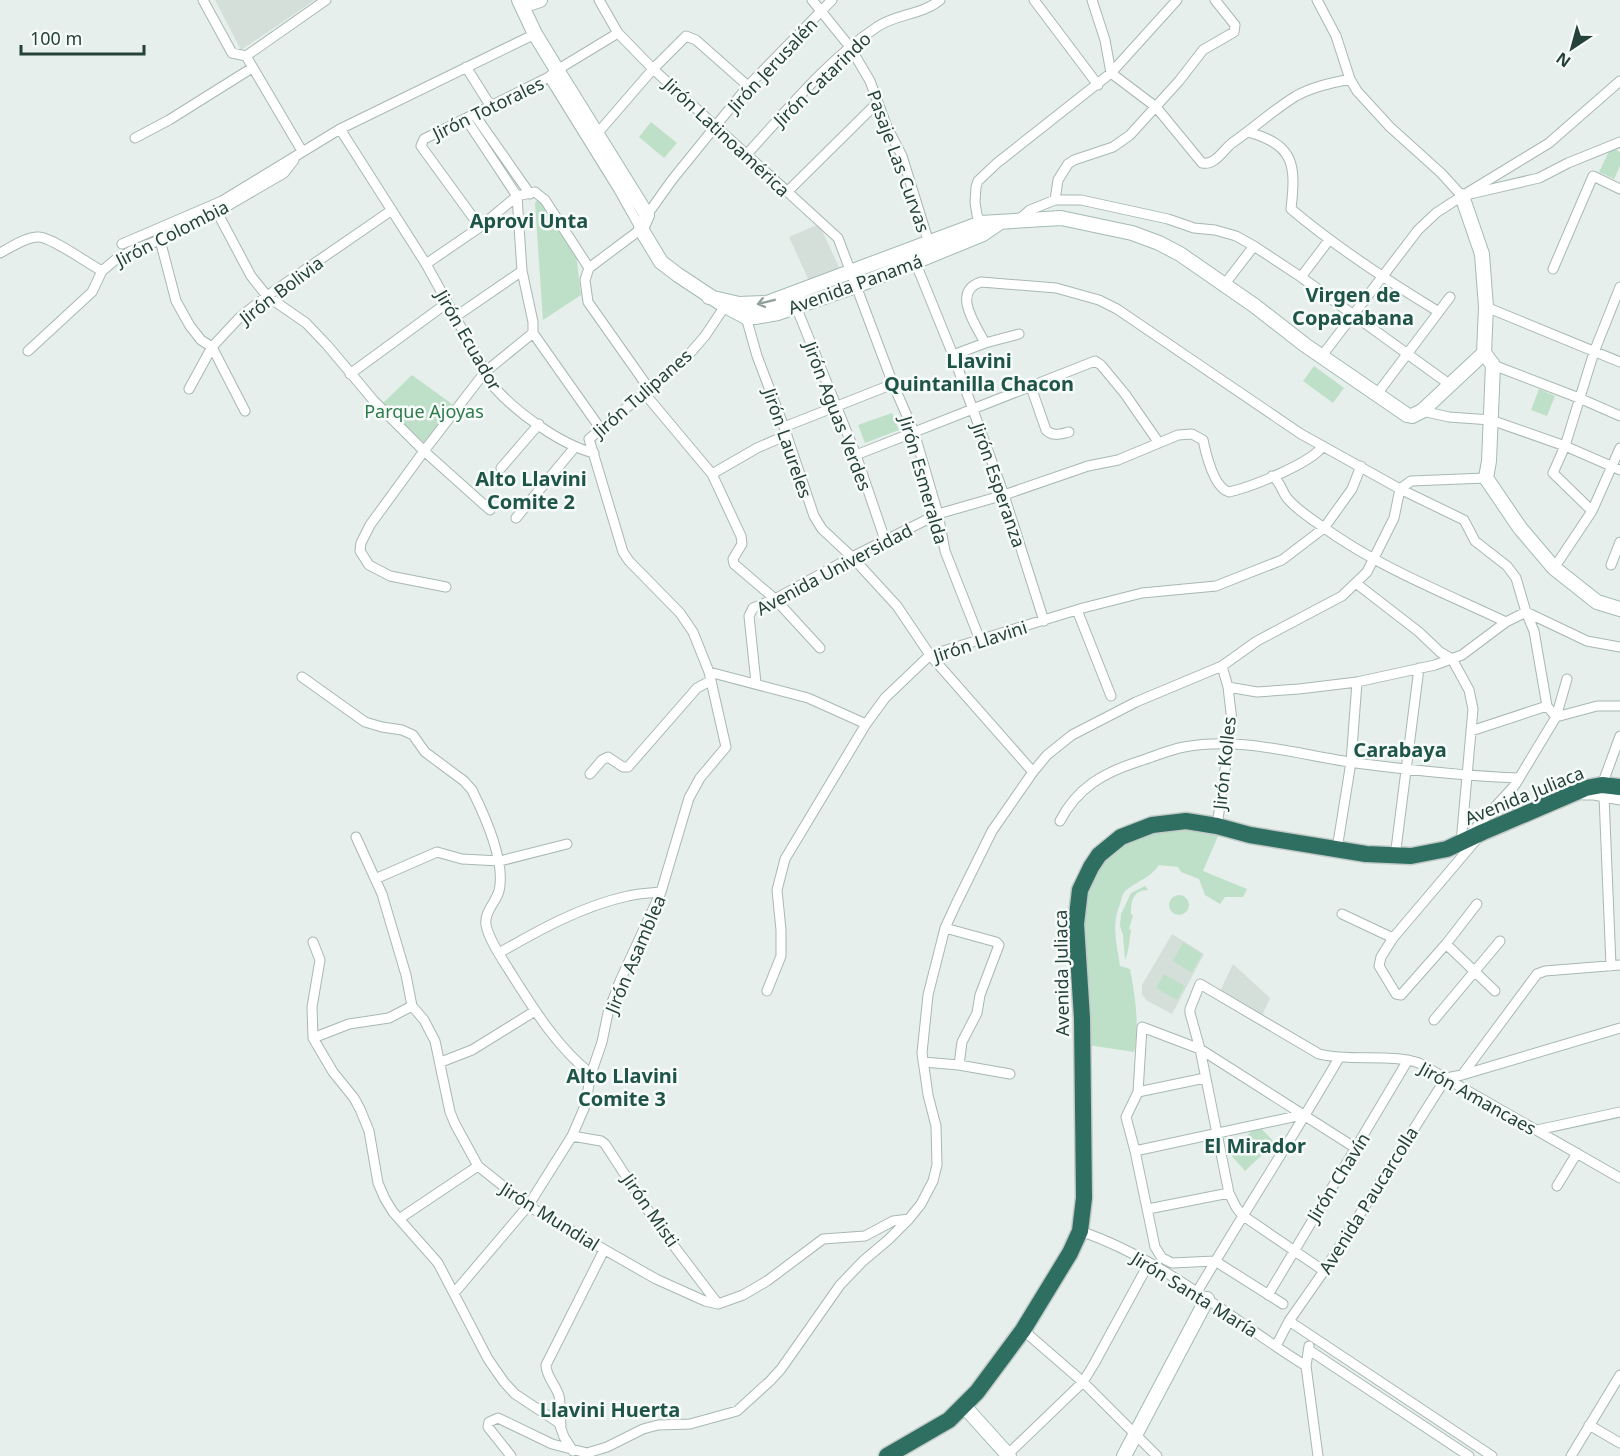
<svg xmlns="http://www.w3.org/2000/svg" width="1620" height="1456" font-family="'Noto Sans',sans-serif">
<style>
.built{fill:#d4dfda}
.green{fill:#bfe0c8}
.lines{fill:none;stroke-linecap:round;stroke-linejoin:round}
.street-casing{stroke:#a8b8b2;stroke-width:11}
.secondary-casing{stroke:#a4bbb3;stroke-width:16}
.highway-casing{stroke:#c2cac8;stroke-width:19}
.street{stroke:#fff;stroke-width:9}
.secondary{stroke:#fff;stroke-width:14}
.highway{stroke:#2f6f62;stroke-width:16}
.oneway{stroke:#92a09c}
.labels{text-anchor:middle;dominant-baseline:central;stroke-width:5;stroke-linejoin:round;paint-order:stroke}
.street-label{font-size:18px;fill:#24423a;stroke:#f7fbf9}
.park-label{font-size:18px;fill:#2d7a4b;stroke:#f7fbf9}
.neighbourhood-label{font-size:20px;font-weight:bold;fill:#1f5548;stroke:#f7fbf9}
</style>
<rect width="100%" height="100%" fill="#e6efeb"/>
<!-- built -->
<path class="built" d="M215,0H315L241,50Z
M819,224L840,269L810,283L789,237Z
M1172,934L1204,954L1172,1014L1146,1000L1142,994V985Z
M1233,964L1270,998L1262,1016L1220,991Z"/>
<!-- green -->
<path class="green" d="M651,122L677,143L664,158L639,137Z
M1611,147L1620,152V166L1614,179L1599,172Z
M538,199H541L576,253L581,295L543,320L535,203Z
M1314,366L1344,388L1333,403L1303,381Z
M412,375L456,407L427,446L383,403Z
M1539,389L1555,396L1547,416L1531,410Z
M892,413L899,430L865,443L858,425Z
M1158,826L1221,829L1203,871L1247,889L1243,897H1225L1220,904L1205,895L1199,879L1181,872L1178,867L1159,865C1151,877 1140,880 1129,888C1122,892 1122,898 1120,904C1111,924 1117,945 1120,966L1130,969C1135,995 1140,1026 1134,1052L1081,1044L1079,964L1089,881L1114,849Z
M1145,886L1148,890C1133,890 1131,901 1131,914L1133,915L1129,929L1131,930C1129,941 1129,951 1125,960L1123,935L1120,926L1121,914L1131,893Z
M1169 905a10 10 0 1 1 20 0a10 10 0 1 1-20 0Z
M1183,942L1202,954L1192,973L1173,961Z
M1164,974L1185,986L1177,1000L1156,988Z
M1258,1125L1275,1143L1245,1171L1229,1153Z"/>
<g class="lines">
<defs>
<path id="street" d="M203,0L232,53L246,56
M599,0L618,33L653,69L838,238L893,384L914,432L938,514L945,551L980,640
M812,0L850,47L870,81L887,127L902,156L929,243
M1034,0L1098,85
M1092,0L1105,40L1111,73L1156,107L1202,163C1215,166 1223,150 1232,143C1254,128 1273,110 1296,96C1312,87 1331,83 1350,79
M1317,0L1336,36L1350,79L1357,91L1390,127L1441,173L1462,196
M246,56L302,151
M246,56L326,0
M466,67L490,105
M549,77L619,190L641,229L589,268L585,280L588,302L650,390
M474,114L530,194
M466,119L517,196L522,271L533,322V333L600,428
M340,129L426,264L494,387C516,412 561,445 594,453
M1248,132C1295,145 1296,165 1291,209C1337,248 1388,281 1439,312
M596,135L653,69L686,36L696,40L748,86
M135,138L169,120L252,68
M746,155C785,113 828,59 877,27C895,14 922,15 940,0
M787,192L877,103
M1470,194L1539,178L1568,163L1620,142
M1055,200L1058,180L1068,164L1074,160L1113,147L1130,135L1179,81L1203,50L1234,32L1235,25L1215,0
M217,212L251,276L267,296L306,323L327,345L374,401L424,451L490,510
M647,215L672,180L748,86L832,0
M1017,221L1030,210L1055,200H1081L1168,219L1194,228L1215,230L1236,236L1254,246L1301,277L1449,384
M981,223L977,215L975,202L976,187L978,181L997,163L1111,73L1177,0
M480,227L421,146L424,139L549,77L557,70L618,33
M160,240L176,301L190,326L201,340L212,347L245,411
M122,244L222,201L340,129L535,34
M0,253C10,248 27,236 39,237C53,238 87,263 102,271
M914,259L953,355L1004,495L1044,621
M426,264L480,227L517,196L535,192L545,200L589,268
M1553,269L1593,176L1620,189
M1301,277L1329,240
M1224,285L1254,246
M795,304L856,455L885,540
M1486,307L1620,362
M455,317L522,271
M746,317L757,356L784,427L814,516L822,529L852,557L897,606L930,655L1033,772
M985,343C976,325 951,292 981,282L1056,288L1099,300L1117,309L1301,434L1400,489L1464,520L1475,541L1507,566L1516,578L1526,612L1534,631L1547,706L1556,717L1597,706H1620
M28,351L92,292L102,271L115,260L133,250L160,240L217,212L284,173L294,160
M953,355L985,343L1019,334
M1321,357L1418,230L1436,213L1462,196L1549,143L1620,81
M1493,365L1579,398L1620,416
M350,374L447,303
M1031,387L1046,430C1053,437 1060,434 1069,432
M189,389L212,347L240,317L267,296L392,210
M645,394L712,474L741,536L742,544L733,559L734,564L775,599L820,648
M1377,394L1450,297
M1422,411L1449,417L1491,420L1565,446L1620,470
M784,427L893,384
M856,455L1095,361L1101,365L1125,394L1159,443
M501,468L539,424
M712,474L757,448L787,435
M1272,476C1281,482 1281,490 1287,498C1296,509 1311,519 1323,527C1378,567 1445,593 1506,622
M1400,489L1411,481L1486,478
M1592,511L1553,473L1565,446L1594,352L1620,287
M516,518L575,447
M1611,565L1620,542
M1554,568L1592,511L1620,448
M1357,584L1419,632L1440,652L1452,659L1469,690L1473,709L1461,843
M446,587L390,576L369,565L360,551L361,543L370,525L424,451L485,372L533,333
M1077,610L1111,696
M709,672L808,698L866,724
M302,677L365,722L382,727L402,730L413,735L425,752L464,781L472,790C485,816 506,862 499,891C496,902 484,912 486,925C489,940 501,957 509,970C533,1008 556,1046 591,1074
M756,683L749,616L753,608L775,599L852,557L938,514L1004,495L1088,466L1118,460L1178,435L1192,434L1203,440C1206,454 1214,488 1229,492C1251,487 1310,464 1323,446
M1228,687L1257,692L1299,689L1357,682L1435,665L1462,655L1506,622L1526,612L1587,641L1620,647
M1471,731L1547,706
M590,774L602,760L608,757L623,767H628L697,688L710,681
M1602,785L1620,736
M1584,795H1594L1620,800
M1604,796L1611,966
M1060,821C1077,788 1103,773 1137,762C1153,757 1168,750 1184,747C1242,736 1299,755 1356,763C1410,770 1464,776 1519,778
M1217,826L1232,721L1228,687L1222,666
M1471,833L1515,785L1556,717L1567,679
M356,837L382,894L406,975L412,1006L424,1020L435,1041L450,1112L455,1124L478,1166L528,1206L656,1279L705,1301L718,1304L743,1295L767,1281L823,1239L865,1236L893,1221L909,1219
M1477,839L1393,938L1381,957L1379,966L1396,994L1401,995L1446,944L1477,904
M1337,849L1351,762L1357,682
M1395,857L1419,668
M375,879L437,852L462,859L500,861L567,844
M1342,914L1393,938
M945,928L996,942L999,945L980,995L977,1013L962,1042L959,1065
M313,942L320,960L312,1007L313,1038L333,1072L354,1098L360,1109L369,1131L378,1183L385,1199L393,1212L438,1263L488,1359L504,1382L515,1394L559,1423L564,1437L573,1451
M1446,944L1495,991
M499,953C539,930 582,906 628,896C639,893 651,893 661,892
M767,991L781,956V930L777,890L785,859L866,724L885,698L930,655L1083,608L1142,593L1216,586L1282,560L1324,528L1352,489L1361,466
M1434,1020L1500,941
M313,1038L349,1024L389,1018L412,1006
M441,1062L472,1050L535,1011
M923,1062L959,1065L1010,1074
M1462,1075L1537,974L1545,971L1620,965
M1138,1092L1205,1078
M1537,1130L1620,1112
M572,1136L601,1141L605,1144L655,1221L718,1304
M1135,1151L1302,1115
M1557,1186L1577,1153
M1148,1209L1229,1193
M399,1219L478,1166
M1080,1231C1163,1259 1232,1320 1306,1366
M1324,1271L1242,1215L1236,1207L1229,1193L1200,1049L1190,1013V1009L1200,984L1319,1054C1350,1062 1392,1053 1419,1063L1620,1178
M455,1292L528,1206L572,1136L585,1106L591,1074L602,1042L608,1013L620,981L661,892L689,798L700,778L726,747L709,672L693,632L680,613L629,561L623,552L589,439L685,359L705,336L725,306
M1197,1292C1243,1214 1293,1137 1339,1058
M1268,1295L1408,1060
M1283,1304L1215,1261L1172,1263L1162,1258L1155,1247L1135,1151L1126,1117L1138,1092L1142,1027L1200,1049L1357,1149
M1289,1321L1492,1456
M1023,1330L1083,1382L1157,1456
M1276,1346L1289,1321L1324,1271L1446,1078L1462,1075L1620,1028
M1309,1346L1306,1366L1318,1456
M1309,1350L1469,1456
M1589,1425L1620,1443
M561,1426C560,1416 561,1405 559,1396C556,1385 546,1377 546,1365L604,1250
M511,1456L488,1427L489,1422L498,1418L552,1444L587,1453L607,1447L643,1429L658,1425L690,1424L737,1411L770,1381L781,1369L840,1285L863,1261L888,1240L909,1219L921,1204L933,1181L937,1165L936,1126L928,1095L922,1053L928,995L945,928L956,904L992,831L1033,772L1047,755L1072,735L1136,702L1222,666L1257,641L1342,596L1367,572L1394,518L1400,489
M1006,1456L1083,1382L1094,1364L1149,1263
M1571,1456L1620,1375"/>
<path id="secondary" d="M519,0L535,34L557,70L647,215L641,229L661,262L678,275L725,306L746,317H755L778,313L856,286L983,234L999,223
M522,6L540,0
M1462,196L1482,254L1486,307L1484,353L1493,365L1489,461L1486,478L1520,528L1554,568L1597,602L1620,609
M709,297L739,304L767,303L981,223L1061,218L1132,233L1159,243L1180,254L1255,306L1305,345L1407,415L1412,416L1422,411L1484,353
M964,1406L1009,1456
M1124,1456L1207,1299"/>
<path id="highway" d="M887,1456L949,1420L977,1392L1023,1330L1070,1253L1080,1231L1084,1198L1082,1018L1076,924L1080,890L1091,867L1099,855L1121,837L1152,825L1186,821L1217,826L1250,835L1366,854L1411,856L1447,849L1483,832L1586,788L1602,785L1620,787"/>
</defs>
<!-- street casing -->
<use href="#street" class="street-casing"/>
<!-- secondary casing -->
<use href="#secondary" class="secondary-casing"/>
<!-- highway casing -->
<use href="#highway" class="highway-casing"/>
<!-- street -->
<use href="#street" class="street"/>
<!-- secondary -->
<use href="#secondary" class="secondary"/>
<!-- highway -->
<use href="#highway" class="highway"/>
</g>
<!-- one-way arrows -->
<defs><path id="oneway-shaft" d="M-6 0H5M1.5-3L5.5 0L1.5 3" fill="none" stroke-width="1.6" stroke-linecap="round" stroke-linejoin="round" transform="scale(1.5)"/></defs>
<use class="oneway" href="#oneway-shaft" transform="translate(766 302) rotate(166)"/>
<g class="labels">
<!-- street labels -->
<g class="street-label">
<text transform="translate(772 65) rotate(-47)">Jirón Jerusalén</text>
<text transform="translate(822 79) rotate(-44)">Jirón Catarindo</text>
<text transform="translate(488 108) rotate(-26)">Jirón Totorales</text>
<text transform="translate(727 137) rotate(43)">Jirón Latinoamérica</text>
<text transform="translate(899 161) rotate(70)">Pasaje Las Curvas</text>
<text transform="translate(172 233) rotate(-27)">Jirón Colombia</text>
<text transform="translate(855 284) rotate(-20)">Avenida Panamá</text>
<text transform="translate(281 290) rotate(-37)">Jirón Bolivia</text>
<text transform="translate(469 340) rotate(60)">Jirón Ecuador</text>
<text transform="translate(642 393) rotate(-41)">Jirón Tulipanes</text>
<text transform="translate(838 416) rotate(69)">Jirón Aguas Verdes</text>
<text transform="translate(788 443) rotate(71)">Jirón Laureles</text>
<text transform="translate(924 480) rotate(74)">Jirón Esmeralda</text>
<text transform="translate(999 485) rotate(71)">Jirón Esperanza</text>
<text transform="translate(834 569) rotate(-28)">Avenida Universidad</text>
<text transform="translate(980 641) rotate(-18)">Jirón Llavini</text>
<text transform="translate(1224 763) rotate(-84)">Jirón Kolles</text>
<text transform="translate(1524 795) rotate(-22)">Avenida Juliaca</text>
<text transform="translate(635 954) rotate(-67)">Jirón Asamblea</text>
<text transform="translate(1061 973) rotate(-91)">Avenida Juliaca</text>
<text transform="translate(1478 1098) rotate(29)">Jirón Amancaes</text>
<text transform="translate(1338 1177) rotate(-58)">Jirón Chavín</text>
<text transform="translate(1368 1200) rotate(-58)">Avenida Paucarcolla</text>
<text transform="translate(651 1210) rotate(55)">Jirón Misti</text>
<text transform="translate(550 1216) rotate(32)">Jirón Mundial</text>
<text transform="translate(1195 1294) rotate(32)">Jirón Santa María</text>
</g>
<!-- park labels -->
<g class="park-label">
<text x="424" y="411">Parque Ajoyas</text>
</g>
<!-- neighbourhood labels -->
<g class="neighbourhood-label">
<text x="529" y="220">Aprovi Unta</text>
<text x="1353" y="294">Virgen de<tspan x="1353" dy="23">Copacabana</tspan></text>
<text x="979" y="360">Llavini<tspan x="979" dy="23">Quintanilla Chacon</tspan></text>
<text x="531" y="478">Alto Llavini<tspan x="531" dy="23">Comite 2</tspan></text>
<text x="1400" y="749">Carabaya</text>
<text x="622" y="1075">Alto Llavini<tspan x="622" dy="23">Comite 3</tspan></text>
<text x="1255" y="1145">El Mirador</text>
<text x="610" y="1409">Llavini Huerta</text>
</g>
</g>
<!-- north arrow -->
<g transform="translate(1572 48) rotate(216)" stroke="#f7fbf9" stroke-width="4.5" paint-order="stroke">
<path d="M0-4.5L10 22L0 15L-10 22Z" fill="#24423a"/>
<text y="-9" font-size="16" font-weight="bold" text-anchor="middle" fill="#24423a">N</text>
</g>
<!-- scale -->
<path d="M21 45v9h123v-9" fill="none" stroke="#24423a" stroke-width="3"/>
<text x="30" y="45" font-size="18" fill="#24423a" stroke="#f7fbf9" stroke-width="4.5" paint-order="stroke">100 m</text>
</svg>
